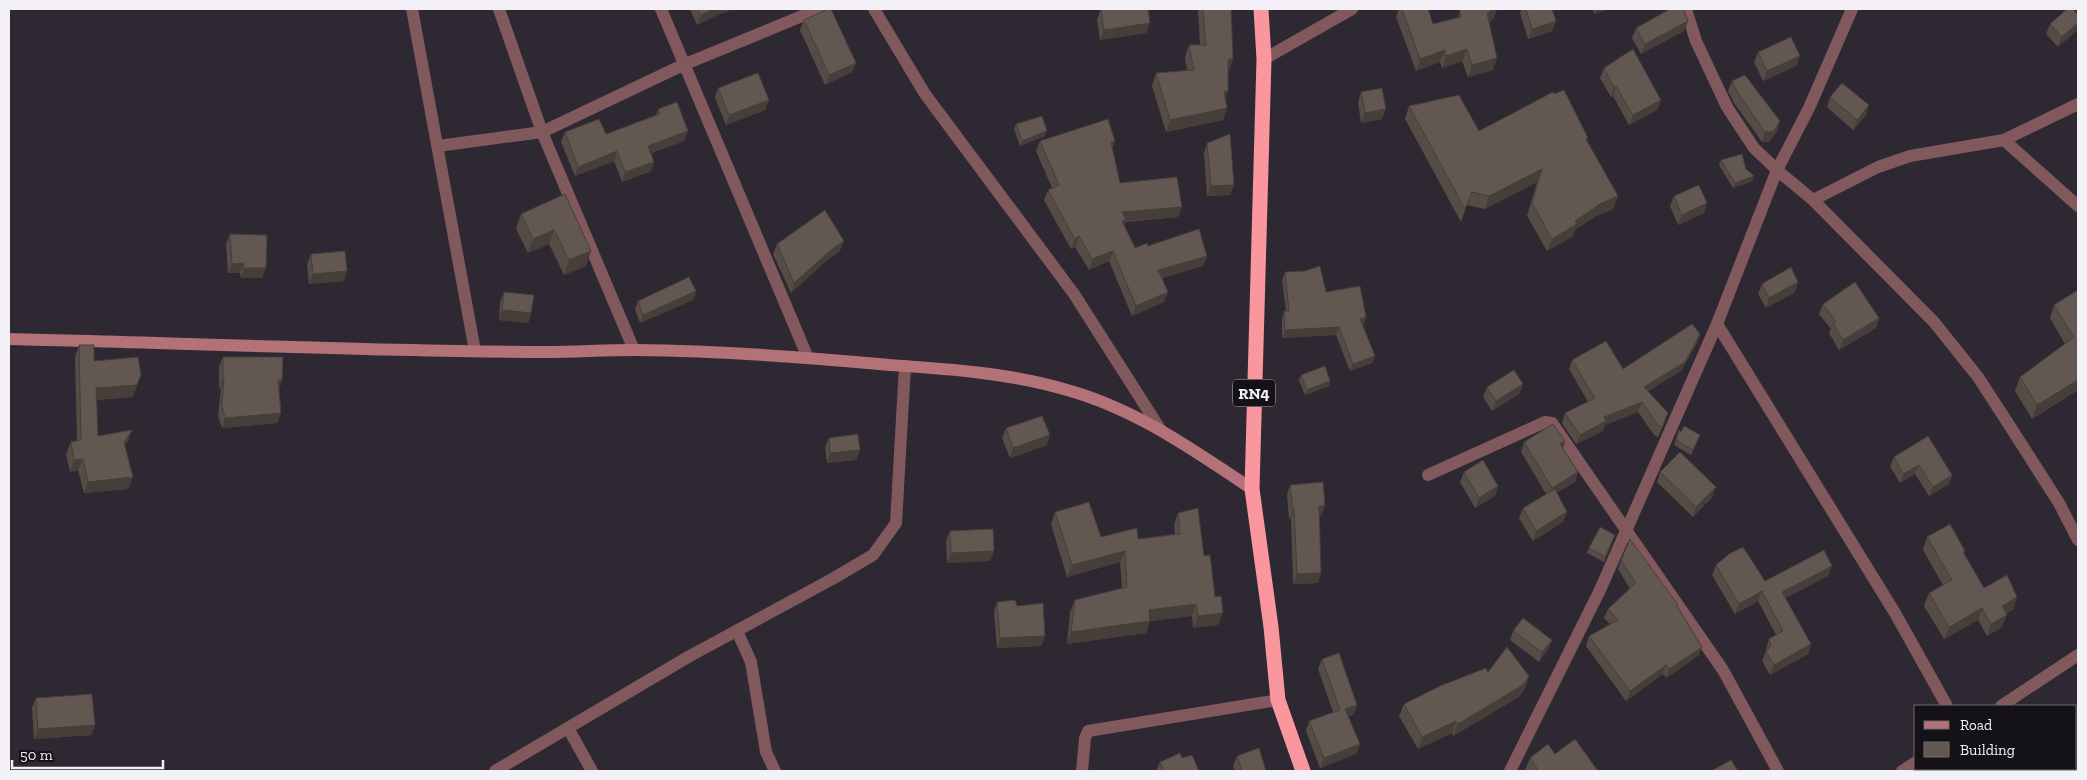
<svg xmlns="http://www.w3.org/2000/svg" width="2087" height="780" font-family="'Zilla Slab',serif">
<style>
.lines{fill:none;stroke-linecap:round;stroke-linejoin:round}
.street{stroke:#81595c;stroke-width:12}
.secondary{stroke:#b27277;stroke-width:12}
.highway{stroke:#f9969e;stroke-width:15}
.wall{fill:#554c46}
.shaded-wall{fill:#453e39}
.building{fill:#635851;stroke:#453e39}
.labels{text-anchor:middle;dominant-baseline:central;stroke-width:5;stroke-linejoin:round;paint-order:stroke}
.shield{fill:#141216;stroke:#b1adb4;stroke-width:1}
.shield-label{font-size:16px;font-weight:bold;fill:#f4f0f7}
</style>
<rect width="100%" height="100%" fill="#2e2832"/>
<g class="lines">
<!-- street -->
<path class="street" d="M412,9L475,351
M499,9L542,132L634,350
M661,9L808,358
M874,9L925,94L1074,294L1160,429
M1686,9L1696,41L1727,107L1754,148L1777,170L1813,200L1934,322L1978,377L2013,431L2059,503L2078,540
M1264,59L1352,9
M2004,140L2078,206
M438,146L542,132L683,65L819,9
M1813,200L1878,167L1910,156L2004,140L2078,104
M1717,324L1895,613L1947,706
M1428,475L1545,422L1552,423L1723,670L1778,771
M737,631L751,662L766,752L775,771
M2001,706L2078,655
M568,728L592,771
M1985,769L1987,771
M495,771L688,657L834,578L873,555L896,523L905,366
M1082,771L1085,738L1088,731L1278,700
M1510,771L1600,590L1717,324L1777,170L1809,108L1852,9
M1902,771L1916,762"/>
<!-- secondary -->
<path class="secondary" d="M9,339C188,343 367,351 546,352C575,352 605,350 635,350C720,351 805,357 890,365C949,369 1010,373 1067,390C1136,409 1193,450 1252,489"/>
<!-- highway -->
<path class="highway" d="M1261,9L1264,59L1252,489L1271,627L1278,700L1303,771"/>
</g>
<!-- wall -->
<path class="wall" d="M690,9H733L715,16L697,25Z
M1101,9L1150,23L1146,33L1100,40L1097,19Z
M1198,9H1231L1233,58L1229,71H1228L1223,120L1166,132L1152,86L1156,73L1187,70L1185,58L1189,45H1200Z
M1399,9H1428L1433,24L1458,18L1460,10H1461L1462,9H1497L1493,19L1489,22L1493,70L1468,77L1462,61L1442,68L1440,62L1416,71L1396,17Z
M1522,9H1552L1556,21L1552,31L1528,39L1520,13Z
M1593,9H1608L1594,14Z
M2073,9L2058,47L2046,34L2050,24Z
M804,20L856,63L852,72L825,85L800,30Z
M1636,28L1684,31L1641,54L1632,38Z
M1758,52L1800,56L1796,66L1763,81L1754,62Z
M1604,68L1661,100L1657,110L1629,125L1613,96L1611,97L1600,78Z
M1732,81L1780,121L1777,131L1769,142H1762L1734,103L1728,91Z
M718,88L769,100L765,110L726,125L715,98Z
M1361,92L1382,119L1361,123L1358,102Z
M1554,94L1587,141L1618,196L1613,209L1596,216L1575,230L1572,237L1547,251L1527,216L1537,182L1485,209L1467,205L1461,222L1405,119L1409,106L1479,131Z
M1830,97L1866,115L1853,130L1827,107Z
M658,109L688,131L684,141L651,153L654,162L651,171L622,182L614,161L575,176L561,142L565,132L606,134L656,115Z
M1016,124L1045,136L1020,146L1014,129Z
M1040,141H1115L1112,148L1120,183L1178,217L1125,222L1124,224L1135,248L1148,246L1207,256L1203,266L1162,278L1168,292L1164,302L1132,316L1109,261L1089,270L1075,247L1071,249L1044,200L1048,190L1052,188L1036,151Z
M1207,143L1234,185L1230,195L1207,196L1204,153Z
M1721,160L1746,169L1754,176L1752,181L1733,188L1719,165Z
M565,194L586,266L564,275L549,244L528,253L516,229L521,214Z
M1674,196L1704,213L1678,225L1670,206Z
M230,234L262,278H241L240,273H228L226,244Z
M777,244L840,251L827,260L791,293L773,254Z
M311,254L344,281L309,284L307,264Z
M1285,272L1326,292L1366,317L1364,325H1363L1375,356L1372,363L1350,371L1336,335L1282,338V319L1284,311H1286L1282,280Z
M1798,282L1795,292L1766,308L1758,294L1762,284Z
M2078,290V390L2032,419L2015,391L2020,377L2065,344L2050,318L2054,305Z
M696,291L693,300L640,323L635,309L638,301Z
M504,292L531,313L528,323L499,320L500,302Z
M1823,304L1879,318L1876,328L1839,350L1829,333L1831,329L1819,314Z
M1700,334L1697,343L1681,371L1648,391L1665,422L1658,437L1654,435L1638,412L1605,425L1603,431L1576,444L1562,423L1565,413L1588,402L1569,369L1572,360L1623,369Z
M79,345L94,361L133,397L97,400L98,436L128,441L125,446L133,477L128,489L84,493L78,470L70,472L66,454L71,442L77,441L75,357Z
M223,357L282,380L279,390L281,413L277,423L222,428L218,416L221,389H219V367Z
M1301,375L1330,381L1329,386L1305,395L1299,380Z
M1523,384L1519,394L1492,411L1483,397L1487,387Z
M1006,428L1047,445L1010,458L1002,438Z
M1679,430L1681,432L1698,440L1691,455L1674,445Z
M829,438L860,450L856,460L827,463L825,448Z
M1565,441L1563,448L1578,472L1575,482L1557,492L1567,512L1563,522L1533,541L1519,518L1523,508L1546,494L1521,452L1524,442Z
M1894,457L1952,475L1949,484L1929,496L1915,474L1900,483L1890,466Z
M1464,472L1498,486L1495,496L1475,508L1460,482Z
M1660,472L1713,496L1693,517L1657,482Z
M1290,485L1321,516H1319L1321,573L1318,583L1293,584L1291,518L1289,519L1287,495Z
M1055,512L1101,537L1138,539L1175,534L1174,525L1178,513L1204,556L1218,625L1193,628L1192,616L1150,621L1146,633L1067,644L1070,612L1075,600L1122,588L1120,562L1067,577L1051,524Z
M950,531L994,551L990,561L947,563L946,541Z
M1927,537L1965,551L1964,554L1984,588L2017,597L2013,610L2006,613L2002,627L1987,636L1978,620L1944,639L1924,606L1929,593L1943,585L1923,550Z
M1613,540L1604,562L1587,553L1589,548Z
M1621,560L1677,607L1702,647L1698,656L1666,678L1663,674L1626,701L1586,646L1589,636L1610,624L1604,618L1608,609L1630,589L1618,569Z
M1716,565L1765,581L1828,576L1785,598L1811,644L1808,654L1770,675L1762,661L1766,651V649L1769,639L1776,635L1758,601L1735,614L1712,575Z
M997,602L1017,606L1045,636L1041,646L997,648L994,612Z
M1513,631L1552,640L1548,649L1539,662L1510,640Z
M1322,659L1357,705L1353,715L1348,716L1360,744L1356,754L1320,768L1306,731L1309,721L1333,712L1318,669Z
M1488,672L1529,676L1525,688L1519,697L1453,736L1452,733L1418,749L1399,716L1404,704Z
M36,698L95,725L91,735L34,739L32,708Z
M1555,754L1598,771H1526L1525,770L1530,758Z
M1237,756L1266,771H1235L1233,766Z
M1182,758L1199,771H1156L1160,762Z"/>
<!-- shaded-wall -->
<path class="shaded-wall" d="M713,9H733L715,16L697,25L701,15Z
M1495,9H1497L1493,19L1483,25L1487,13Z
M1596,9H1608L1594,14Z
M1556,21L1552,31L1528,39L1532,29Z
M1688,21L1684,31L1641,54L1645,44Z
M1150,23L1146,33L1100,40L1104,30Z
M2078,23V30L2058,47L2062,37Z
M1467,49L1462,61L1442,68L1446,56Z
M1445,50L1440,62L1416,71L1420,59Z
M1800,56L1796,66L1763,81L1767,71Z
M1233,58L1229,71L1223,72L1228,60Z
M1497,58L1493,70L1468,77L1472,65Z
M856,63L852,72L825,85L829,75Z
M1616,86L1613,96L1611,97L1614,87Z
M1228,91L1224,103V92Z
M769,100L765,110L726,125L729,115Z
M1661,100L1657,110L1629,125L1633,115Z
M1869,105L1866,115L1853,130L1857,120Z
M1227,108L1223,120L1166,132L1170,120Z
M1386,109L1382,119L1361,123L1365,113Z
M1780,121L1777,131L1769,142H1762L1765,132Z
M688,131L684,141L644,156L648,146Z
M1047,131L1045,136L1020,146L1022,141Z
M1115,141L1111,151V142Z
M617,151L614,161L575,176L578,167Z
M654,162L651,171L622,182L625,172Z
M1542,169L1537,182L1485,209L1489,196Z
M1754,176L1752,181L1733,188L1735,183Z
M1234,185L1230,195L1207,196L1211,186Z
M1618,196L1613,209L1596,216L1575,230L1572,237L1547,251L1552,239L1575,221L1600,204Z
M1707,203L1704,213L1678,225L1682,215Z
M1182,207L1178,217L1125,221L1122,229V212Z
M554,230L549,244L528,253L533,239Z
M1079,236L1075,247L1071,249L1075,239Z
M844,241L840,251L827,260L791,293L794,283L831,250Z
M591,251L586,266L564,275L569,260Z
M1113,251L1109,261L1089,270L1092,259Z
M1207,256L1203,266L1154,280L1158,270Z
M244,263L240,273H228L232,264Z
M244,268H266L262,278H241Z
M347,271L344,281L309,284L313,274Z
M1798,282L1795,292L1766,308L1769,298Z
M696,291L693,300L640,323L643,315Z
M1168,292L1164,302L1132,316L1136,306Z
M502,310L531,313L528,323L499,320Z
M1366,317L1364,325L1357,326L1360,319Z
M1879,318L1876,328L1839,350L1843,340Z
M1339,327L1336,335L1282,338L1285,330Z
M1700,334L1697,343L1681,371L1640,396L1644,387Z
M1375,356L1372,363L1350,371L1353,364Z
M141,375L133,397L92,400L96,388Z
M223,379H224L221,389H219Z
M278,380H282L279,390Z
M2078,380V390L2032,419L2037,405Z
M1330,381L1329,386L1305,395L1307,390Z
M1523,384L1519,394L1492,411L1496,401Z
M1642,402L1638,412L1605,425L1603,431L1576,444L1580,435L1604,417Z
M281,413L277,423L222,428L225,418Z
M132,430L128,441L120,454L124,443Z
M1050,435L1047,445L1010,458L1013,448Z
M1565,441L1562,451L1560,444Z
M860,450L856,460L827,463L830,453Z
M83,459L78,470L70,472L74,460Z
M1919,465L1915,474L1900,483L1903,474Z
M1578,472L1575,482L1548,498L1552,488Z
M1952,475L1949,484L1929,496L1933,487Z
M133,477L128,489L84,493L88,482Z
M1498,486L1495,496L1475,508L1479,498Z
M1716,487L1713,496L1693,517L1696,507Z
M1319,506H1325L1321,516H1315Z
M1293,509H1294L1291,518L1289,519Z
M1567,512L1563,522L1533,541L1536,531Z
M994,551L990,561L947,563L951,553Z
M1125,551L1120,562L1067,577L1072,565Z
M1832,566L1828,576L1778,602L1782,592Z
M1321,573L1318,583L1293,584L1297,574Z
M1762,591L1758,601L1735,614L1739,604Z
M2017,597L2013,610L1997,618L2002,606Z
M1196,604L1192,616L1144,622L1149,610Z
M1982,608L1978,620L1944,639L1949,627Z
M1223,613L1218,625L1193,628L1198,616Z
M2007,615L2002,627L1987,636L1991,624Z
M1150,621L1146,633L1067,644L1071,632Z
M1045,636L1041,646L997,648L1000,638Z
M1552,640L1548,649L1539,662L1542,652Z
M1811,644L1808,654L1770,675L1774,665Z
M1702,647L1698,656L1666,678L1669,669Z
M1666,665L1663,674L1626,701L1630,691Z
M1529,676L1525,688L1519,697L1453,736L1458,724Z
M1357,705L1353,715L1342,719L1345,709Z
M1456,721L1452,733L1418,749L1422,737Z
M95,725L91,735L34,739L38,729Z
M1360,744L1356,754L1320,768L1324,758Z"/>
<!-- building -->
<path class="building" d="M698,9H713L701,15Z
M828,9H831L856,63L829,75L804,20Z
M1101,9H1148L1150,23L1104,30Z
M1203,9H1231L1233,58L1228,60V91L1224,92L1227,108L1170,120L1156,73L1194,70L1189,45H1206Z
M1402,9H1428L1433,24L1461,17L1460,10L1465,9H1495L1487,13L1497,58L1472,65L1467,49L1446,56L1445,50L1420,59Z
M1526,9H1552L1556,21L1532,29Z
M1670,9H1683L1688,21L1645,44L1636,28Z
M2067,9H2073L2078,15V23L2062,37L2050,24Z
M1791,37L1800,56L1767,71L1758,52Z
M1633,49L1661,100L1633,115L1616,86L1614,87L1604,68Z
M758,73L769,100L729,115L718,88Z
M1745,75L1780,121L1773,132H1765L1738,93L1732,81Z
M1842,83L1869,105L1857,120L1830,97Z
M1382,88L1386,109L1365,113L1361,92Z
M1564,90L1588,138L1586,139L1618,196L1600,204L1575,221L1577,224L1552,239L1532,203L1542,169L1489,196L1472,192L1465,209L1409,106L1459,95L1479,131L1553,92L1554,94Z
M677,102L688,131L648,146L654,162L625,172L617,151L578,167L565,132L599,119L606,134L660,114L658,109Z
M1042,116L1047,131L1022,141L1016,124Z
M1108,119L1115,141L1111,142L1120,183L1177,177L1182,207L1122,212L1126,219L1122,221L1135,248L1147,243L1148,246L1199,229L1207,256L1158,270L1168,292L1136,306L1113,251L1092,259L1079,236L1075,239L1048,190L1059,185L1040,141Z
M1230,134L1234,185L1211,186L1207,143Z
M1742,154L1746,169L1754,176L1735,183L1721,160Z
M1699,185L1707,203L1682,215L1674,196Z
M565,194L591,251L569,260L554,230L533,239L521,214Z
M825,210L844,241L831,250L794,283L777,244Z
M230,234L267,235L266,268H244V263L232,264Z
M345,251L347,271L313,274L311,254Z
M1320,266L1326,292L1360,286L1366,317L1360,319L1375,356L1353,364L1339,327L1285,330L1284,311H1289L1285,272L1305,271Z
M1791,267L1798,282L1769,298L1762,284Z
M689,277L696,291L643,315L638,301Z
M1855,282L1879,318L1843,340L1833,323L1836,322L1823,304Z
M2078,290V380L2037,405L2020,377L2074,337L2054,305Z
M504,292L534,295L531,313L502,310Z
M1692,324L1700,334L1685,362L1644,387L1668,413L1662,427L1658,425L1642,402L1604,417L1606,421L1580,435L1565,413L1595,398L1572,360L1606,341L1623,369Z
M79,345H94V361L138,357L141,375L137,385L96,388L98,436L132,430L124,443L133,477L88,482L83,459L74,460L71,442L81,440Z
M223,357H283L282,380H278L281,413L225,418L222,406L224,379H223Z
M1325,366L1330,381L1307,390L1301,375Z
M1514,370L1523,384L1496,401L1487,387Z
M1042,416L1050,435L1013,448L1006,428Z
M1553,424L1565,441L1560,444L1578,472L1552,488L1524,442Z
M1684,426L1700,435L1693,450L1676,440L1679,430L1681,432Z
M858,434L860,450L830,453L829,438Z
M1928,436L1952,475L1933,487L1919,465L1903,474L1894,457Z
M1680,452L1716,487L1696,507L1660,472Z
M1483,460L1498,486L1479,498L1464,472Z
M1323,482L1325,506H1319L1321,573L1297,574L1294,509H1293L1290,485Z
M1555,489L1567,512L1536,531L1523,508Z
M1089,502L1101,537L1137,528L1138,539L1180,534L1178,513L1198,508L1204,556L1210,555L1215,597L1221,596L1223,613L1198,616L1196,604L1149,610L1150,621L1071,632L1075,600L1127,587L1125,551L1072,565L1055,512Z
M1950,524L1965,551L1963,552L1984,588L2007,575L2017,597L2002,606L2007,615L1991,624L1982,608L1949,627L1929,593L1952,580L1927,537Z
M1600,527L1615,535L1605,557L1589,548Z
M993,529L994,551L951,553L950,531Z
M1630,539L1678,605L1677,606L1702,647L1669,669L1666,665L1630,691L1589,636L1618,620L1608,609L1636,583L1621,560Z
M1743,547L1765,581L1824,550L1832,566L1782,592L1811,644L1774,665L1766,651L1771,646L1769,639L1783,631L1762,591L1739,604L1716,565L1729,554Z
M1015,600L1017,606L1043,603L1045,636L1000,638L997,602Z
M1523,618L1552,640L1542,652L1513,631Z
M1507,647L1529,676L1523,685L1458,724L1456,721L1422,737L1404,704L1440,686L1486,668L1488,672Z
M1339,653L1357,705L1345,709L1360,744L1324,758L1309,721L1340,710L1322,659Z
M92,694L95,725L38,729L36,698Z
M1575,739L1598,771H1538H1539L1530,758L1548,744L1555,754Z
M1259,748L1266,771H1242L1237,756Z
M1180,753L1182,758L1192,755L1199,771H1164L1160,762Z
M1731,760L1738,771H1711Z"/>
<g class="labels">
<!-- shield labels -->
<rect class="shield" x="1233" y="379.5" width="42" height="27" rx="4"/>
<g class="shield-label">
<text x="1254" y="393">RN4</text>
</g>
</g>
<!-- border -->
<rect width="2087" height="780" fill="none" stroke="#f4f0f7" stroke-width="20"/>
<!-- legend -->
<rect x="1914" y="705" width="162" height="65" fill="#141216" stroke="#6e6b70"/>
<rect x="1924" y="721" width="25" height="8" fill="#b27277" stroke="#6e6b70"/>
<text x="1960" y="730" font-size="15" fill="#f4f0f7">Road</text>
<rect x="1924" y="742" width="25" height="15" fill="#635851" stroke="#6e6b70"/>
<text x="1960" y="755" font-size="15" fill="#f4f0f7">Building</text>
<!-- scale -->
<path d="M12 760v8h151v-8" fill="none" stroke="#f4f0f7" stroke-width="2.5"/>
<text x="20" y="760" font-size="15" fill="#f4f0f7" stroke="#141216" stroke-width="4" paint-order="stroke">50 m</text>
</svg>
